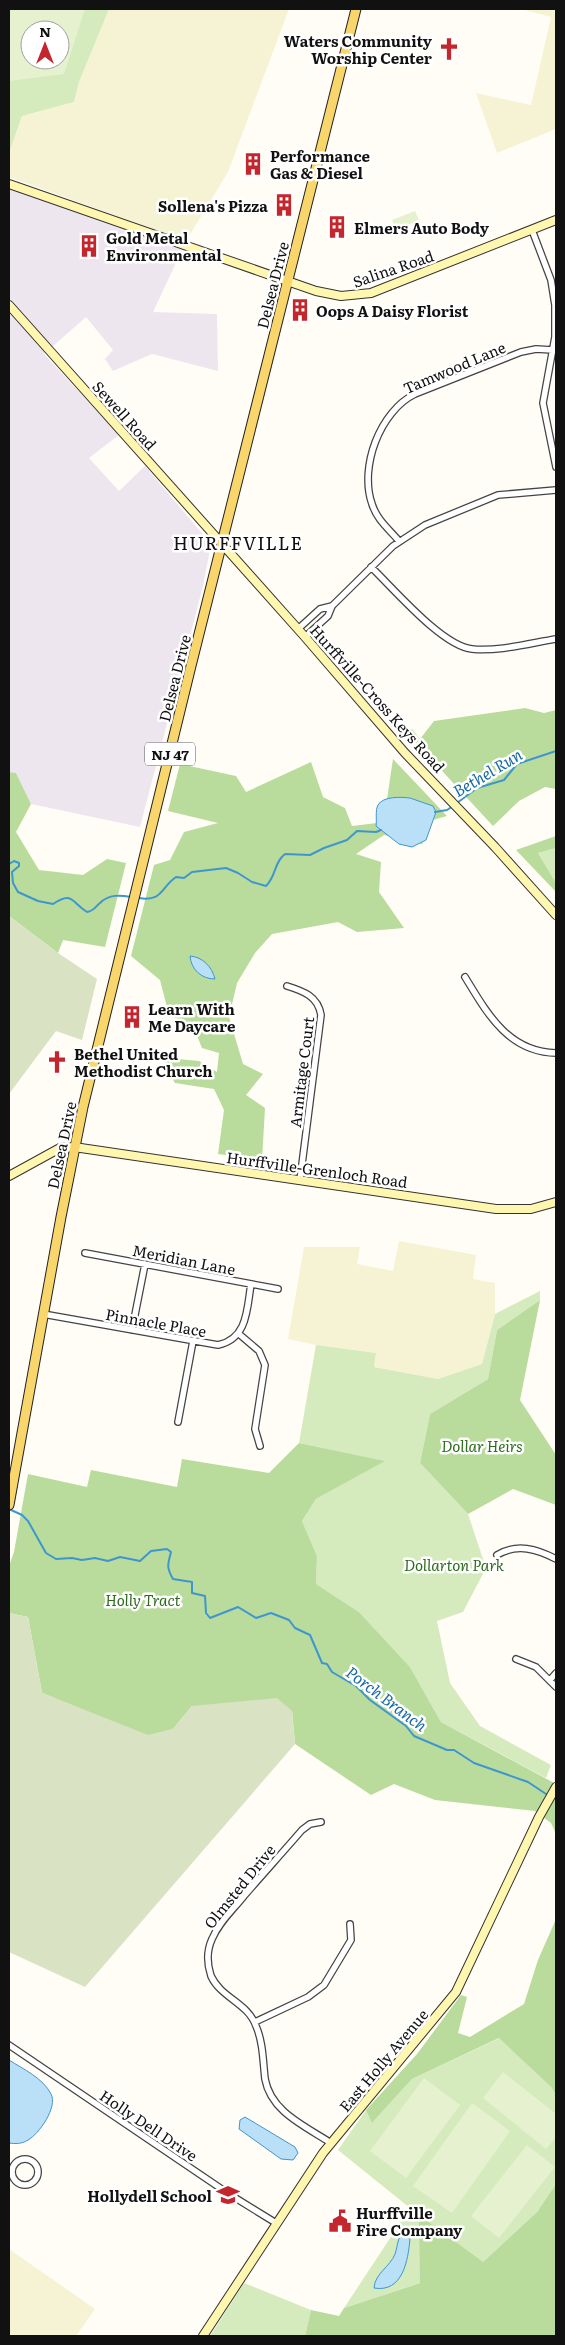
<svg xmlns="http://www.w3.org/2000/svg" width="565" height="2345" font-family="Literata,serif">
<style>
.industrial{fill:#eee6ef}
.farmland{fill:#f6f3d4}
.green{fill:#d5ebbd;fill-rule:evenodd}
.forest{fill:#b9dc9c}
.cemetery{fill:#d9e3c4}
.pitch{fill:#e6f2cf;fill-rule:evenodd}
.water{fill:#b9e0f7;stroke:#3f96cf}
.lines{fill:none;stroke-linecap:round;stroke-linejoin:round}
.stream{stroke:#3f96cf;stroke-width:2}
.street-casing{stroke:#444;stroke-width:8}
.secondary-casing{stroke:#333;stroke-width:10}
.primary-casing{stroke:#222;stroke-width:11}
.street{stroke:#fff;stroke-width:5.5}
.secondary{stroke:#fff6b0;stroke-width:8}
.primary{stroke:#f9d66b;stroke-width:9}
.labels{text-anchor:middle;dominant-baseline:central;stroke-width:5;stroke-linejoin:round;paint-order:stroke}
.shield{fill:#fff;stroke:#585858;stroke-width:1}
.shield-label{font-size:14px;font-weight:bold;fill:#111}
.poi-label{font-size:15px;font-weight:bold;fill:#111;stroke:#fff;text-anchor:start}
.street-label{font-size:15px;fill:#111;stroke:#fff}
.park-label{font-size:15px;font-style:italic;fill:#2f6b1f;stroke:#fff}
.water-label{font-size:16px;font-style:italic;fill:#1768a6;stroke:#fff}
.quarter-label{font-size:18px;letter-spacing:1px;fill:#111;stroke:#fff}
</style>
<rect width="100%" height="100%" fill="#fffdf5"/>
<!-- industrial -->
<path class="industrial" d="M9,187L182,250L153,312L217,314L218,371L152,354L113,371L105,359L113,350L86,317L44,354L119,435L89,458L119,491L145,466L211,544L203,586L140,827L31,804L16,773L9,772Z"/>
<!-- farmland -->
<path class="farmland" d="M109,9H289L228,172L186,241L9,177V153L22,116L74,102L79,82Z
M521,9H556V129L497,153L476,93L531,105L551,17Z
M399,1241L476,1255L473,1279L495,1283V1314L482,1364L438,1379L374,1367L376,1353L316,1345L288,1339L304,1247H360L357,1264L393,1271Z
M9,2249L95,2309L76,2336H9Z"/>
<!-- green -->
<path class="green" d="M9,9H109L79,82L74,102L22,116L9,153ZM30,30H60V60H30Z
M556,848V883L538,853Z
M540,1291V1300L497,1330L488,1379L430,1414L420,1463L468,1514L486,1568L463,1612L437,1621L450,1683L480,1726L551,1765L546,1778L441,1722L410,1667L359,1612L316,1584L317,1556L302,1521L316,1499L384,1461L299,1443L316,1345L376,1353L374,1367L438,1379L482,1364L495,1314Z
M500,2038L551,2087L556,2095V2184L537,2212L483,2262L344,2308L410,2208L338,2150L366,2110L373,2122L412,2079Z
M244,2283L311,2310L305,2336H210Z"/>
<!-- forest -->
<path class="forest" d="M525,708L544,713L556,710V789L545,787L519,801L493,826L407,733L412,729L420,739L434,721Z
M393,759L447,816L433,820L422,844L384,835L356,854L381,862L379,892L404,928L357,932L338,922L272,934L255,953L237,983L229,1017L243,1064L263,1074L246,1095L265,1108L262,1160L218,1154L224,1110L214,1089L175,1083L166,1068L167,1058L199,1061L217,1072L219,1053L202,1048L193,1026L169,1015L160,980L131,956L154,865L170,860L184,832L218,823L168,811L180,764L236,776L246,792L311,762L323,797L345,808L352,826L377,823L387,799Z
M9,772L16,773L31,804L16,832L39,870L83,875L107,859L126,863L105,947L63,940L58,953L9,916Z
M556,836V848L538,853L556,883V892L516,850Z
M540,1300L520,1400L556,1455V1505L513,1489L468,1514L420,1463L430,1414L488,1379L497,1330Z
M299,1443L385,1461L316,1499L302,1521L317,1556L316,1584L359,1612L410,1667L441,1722L556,1784V1834L551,1823L535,1811L435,1800L394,1784L371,1795L295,1744L292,1711L192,1706L173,1729L148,1736L42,1693L28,1617L9,1613V1566L14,1552L28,1474L87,1487L91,1470L177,1487L182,1459L269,1473Z
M556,1919V2095L551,2087L499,2038L412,2079L372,2123L366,2110L417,2054L461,1995L467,1997L458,2033L470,2037L524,2004L538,1960Z
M556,2184V2336H305L311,2310L339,2316L344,2308L420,2283L419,2215L483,2262L537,2212Z"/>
<!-- cemetery -->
<path class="cemetery" d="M9,916L58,953L97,979L82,1040L56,1031L9,1094Z
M9,1613L28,1617L42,1693L148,1735L173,1729L192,1706L277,1698L292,1711L295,1744L85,1987L9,1952Z"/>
<!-- pitch -->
<path class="pitch" d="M9,9H85L64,74L9,81ZM30,30H60V60H30Z
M415,211L419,220L396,230L392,220Z
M503,2072L556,2114V2137L546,2149L483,2098Z
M424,2078L460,2105L406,2178L370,2151Z
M472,2103L510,2131L452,2213L413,2186Z
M527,2145L555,2167L499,2238L471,2216Z"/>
<!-- water -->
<path class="water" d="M410,798L433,806L436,812L426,840L412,847L399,844L376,826C377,820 375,810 378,805C383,796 401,797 410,798Z
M190,956C203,957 212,967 215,979C201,979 191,969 190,956Z
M9,2060C23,2069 43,2078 51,2094C58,2107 39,2134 28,2140C22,2144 15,2144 9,2143Z
M245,2117L295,2147L298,2153L293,2160L281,2159L239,2129L240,2120Z
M404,2232L409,2234L410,2239C408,2260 403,2293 374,2288C375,2273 390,2267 395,2254C398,2246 397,2237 404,2232Z"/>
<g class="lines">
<!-- stream -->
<path class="stream" d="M457,803L477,788L504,780L517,764L556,751
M435,812L447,810L453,806
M9,864L14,861L19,863V866L12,872L13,883L18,892L38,901L53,904C73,891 71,902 87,912C94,911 95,907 100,903C109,894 120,895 131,897
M139,898C163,902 161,887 176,877L184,878L192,872L226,868L238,873L252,882L266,886C276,877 274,862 285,854L310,855L324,848L347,840L357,831L376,832L381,830
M9,1509L22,1515L28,1521L46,1553L56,1559L72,1558L82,1560L95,1558L108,1561L120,1557L140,1561L151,1551L167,1549L171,1552C168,1564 166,1567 173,1579L192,1582V1593L205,1596L206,1613L210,1618L238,1607L256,1618L271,1613L289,1620L295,1628L310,1635L322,1663L327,1664L332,1672L356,1686L370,1700L406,1726L414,1736L447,1750H454L474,1763L528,1782L549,1796"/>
<defs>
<path id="street" d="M532,230L551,280L555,305V337L543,403L556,467
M399,541C389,529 377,520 372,504C359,467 380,411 415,394L521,352L536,349L553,350
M371,567C394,589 442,646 472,649C497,652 531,643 556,639
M298,629L320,609L332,606
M305,637L328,616L332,606L393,546L425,525L498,495L556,490
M465,977C487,1013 508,1052 556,1053
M287,986C303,991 318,996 321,1015L300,1180
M85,1253L278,1289
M43,1314L218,1345C248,1339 247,1308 251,1284
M132,1330L145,1264
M239,1334L259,1351L265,1365L255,1429L260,1446
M178,1422L193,1341
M497,1555C517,1543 537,1549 556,1559
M516,1659L536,1667L556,1687
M550,1680L556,1673
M321,1822L310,1824L302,1830C283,1852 263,1874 244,1896C233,1910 219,1922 212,1939C207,1950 207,1964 211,1976C221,1998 248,2003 256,2026C263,2042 263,2061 265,2079C271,2112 305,2126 331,2143
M255,2022L308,1997L324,1985L351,1940L350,1924
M9,2045L229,2194L276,2223
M12 2172a13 13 0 1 1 26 0a13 13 0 1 1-26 0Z"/>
<path id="secondary" d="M9,184L316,291L341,296L371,293L556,220
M9,305L305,637L405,753L495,847L556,915
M9,1176L60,1148L74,1147L496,1209H531L556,1202
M203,2336L323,2153L456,1992L539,1817L556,1787"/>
<path id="primary" d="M9,1505L61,1217L83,1107L191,666L356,9"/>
</defs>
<!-- street casing -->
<use href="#street" class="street-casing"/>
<!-- secondary casing -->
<use href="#secondary" class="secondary-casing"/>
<!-- primary casing -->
<use href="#primary" class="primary-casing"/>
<!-- street -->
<use href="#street" class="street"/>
<!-- secondary -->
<use href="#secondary" class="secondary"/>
<!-- primary -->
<use href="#primary" class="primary"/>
</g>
<!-- icons -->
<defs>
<symbol id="church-bare" viewBox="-9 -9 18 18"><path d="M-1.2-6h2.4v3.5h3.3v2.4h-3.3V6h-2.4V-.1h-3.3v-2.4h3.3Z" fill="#c4262e" stroke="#fff" stroke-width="2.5" paint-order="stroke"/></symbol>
<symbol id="building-bare" viewBox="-9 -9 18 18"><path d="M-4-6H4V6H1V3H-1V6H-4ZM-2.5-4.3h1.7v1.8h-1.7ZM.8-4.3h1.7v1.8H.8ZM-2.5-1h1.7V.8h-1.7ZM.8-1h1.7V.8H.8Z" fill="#c4262e" stroke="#fff" stroke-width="2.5" paint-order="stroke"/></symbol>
<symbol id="school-bare" viewBox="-9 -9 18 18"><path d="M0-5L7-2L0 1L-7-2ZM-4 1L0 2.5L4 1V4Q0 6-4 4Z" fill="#c4262e" stroke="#fff" stroke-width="2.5" paint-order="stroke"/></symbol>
<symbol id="civic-bare" viewBox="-9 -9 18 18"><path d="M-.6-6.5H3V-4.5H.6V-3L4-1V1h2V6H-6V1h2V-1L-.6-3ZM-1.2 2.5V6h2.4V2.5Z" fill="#c4262e" stroke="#fff" stroke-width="2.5" paint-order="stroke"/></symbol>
</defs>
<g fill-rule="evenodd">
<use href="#church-bare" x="433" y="33" width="32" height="32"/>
<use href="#building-bare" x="237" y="148" width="32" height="32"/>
<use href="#building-bare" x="268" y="189" width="32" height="32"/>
<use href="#building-bare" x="321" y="211" width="32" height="32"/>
<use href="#building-bare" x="73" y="230" width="32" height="32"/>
<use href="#building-bare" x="284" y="294" width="32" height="32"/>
<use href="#building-bare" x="116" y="1001" width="32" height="32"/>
<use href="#church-bare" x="41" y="1046" width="32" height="32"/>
<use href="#school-bare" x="212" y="2179" width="32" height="32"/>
<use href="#civic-bare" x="324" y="2205" width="32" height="32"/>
</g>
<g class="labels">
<!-- shield labels -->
<rect class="shield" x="145" y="742.5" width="50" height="23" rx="4"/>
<g class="shield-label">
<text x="170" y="754">NJ 47</text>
</g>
<!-- poi labels -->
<g class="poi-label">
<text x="432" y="40" text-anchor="end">Waters Community<tspan x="432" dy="17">Worship Center</tspan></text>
<text x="270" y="155">Performance<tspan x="270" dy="17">Gas &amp; Diesel</tspan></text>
<text x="268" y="205" text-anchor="end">Sollena's Pizza</text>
<text x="354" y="227">Elmers Auto Body</text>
<text x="106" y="237">Gold Metal<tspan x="106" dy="17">Environmental</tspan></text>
<text x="316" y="310">Oops A Daisy Florist</text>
<text x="148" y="1008">Learn With<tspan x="148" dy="17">Me Daycare</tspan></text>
<text x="74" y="1053">Bethel United<tspan x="74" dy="17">Methodist Church</tspan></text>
<text x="212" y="2195" text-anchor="end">Hollydell School</text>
<text x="356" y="2212">Hurffville<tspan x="356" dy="17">Fire Company</tspan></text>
</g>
<!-- street labels -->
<g class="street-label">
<text transform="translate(393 268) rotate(-19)">Salina Road</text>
<text transform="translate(272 285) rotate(-76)">Delsea Drive</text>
<text transform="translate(454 367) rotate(-23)">Tamwood Lane</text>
<text transform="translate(125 415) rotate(48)">Sewell Road</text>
<text transform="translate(174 678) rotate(-76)">Delsea Drive</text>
<text transform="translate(378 698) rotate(48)">Hurffville-Cross Keys Road</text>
<text transform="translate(301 1072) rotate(-83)">Armitage Court</text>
<text transform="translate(61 1145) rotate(-78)">Delsea Drive</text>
<text transform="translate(317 1169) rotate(8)">Hurffville-Grenloch Road</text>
<text transform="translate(184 1259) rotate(11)">Meridian Lane</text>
<text transform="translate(156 1322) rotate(10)">Pinnacle Place</text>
<text transform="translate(239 1886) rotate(-51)">Olmsted Drive</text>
<text transform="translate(383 2060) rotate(-50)">East Holly Avenue</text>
<text transform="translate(149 2125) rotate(34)">Holly Dell Drive</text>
</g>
<!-- park labels -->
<g class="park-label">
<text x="482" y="1445">Dollar Heirs</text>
<text x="454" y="1564">Dollarton Park</text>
<text x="143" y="1599">Holly Tract</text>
</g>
<!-- water labels -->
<g class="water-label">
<text transform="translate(487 772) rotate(-31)">Bethel Run</text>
<text transform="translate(387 1698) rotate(37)">Porch Branch</text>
</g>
<!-- quarter labels -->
<g class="quarter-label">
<text x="238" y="542">HURFFVILLE</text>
</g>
</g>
<!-- border -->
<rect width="565" height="2345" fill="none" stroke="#111111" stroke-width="20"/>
<!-- north arrow -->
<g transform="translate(45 45)"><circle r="24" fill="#ffffff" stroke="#a0a0a0"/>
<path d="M0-4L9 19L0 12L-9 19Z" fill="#c4262e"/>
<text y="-8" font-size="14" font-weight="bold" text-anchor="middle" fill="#111111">N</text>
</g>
</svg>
